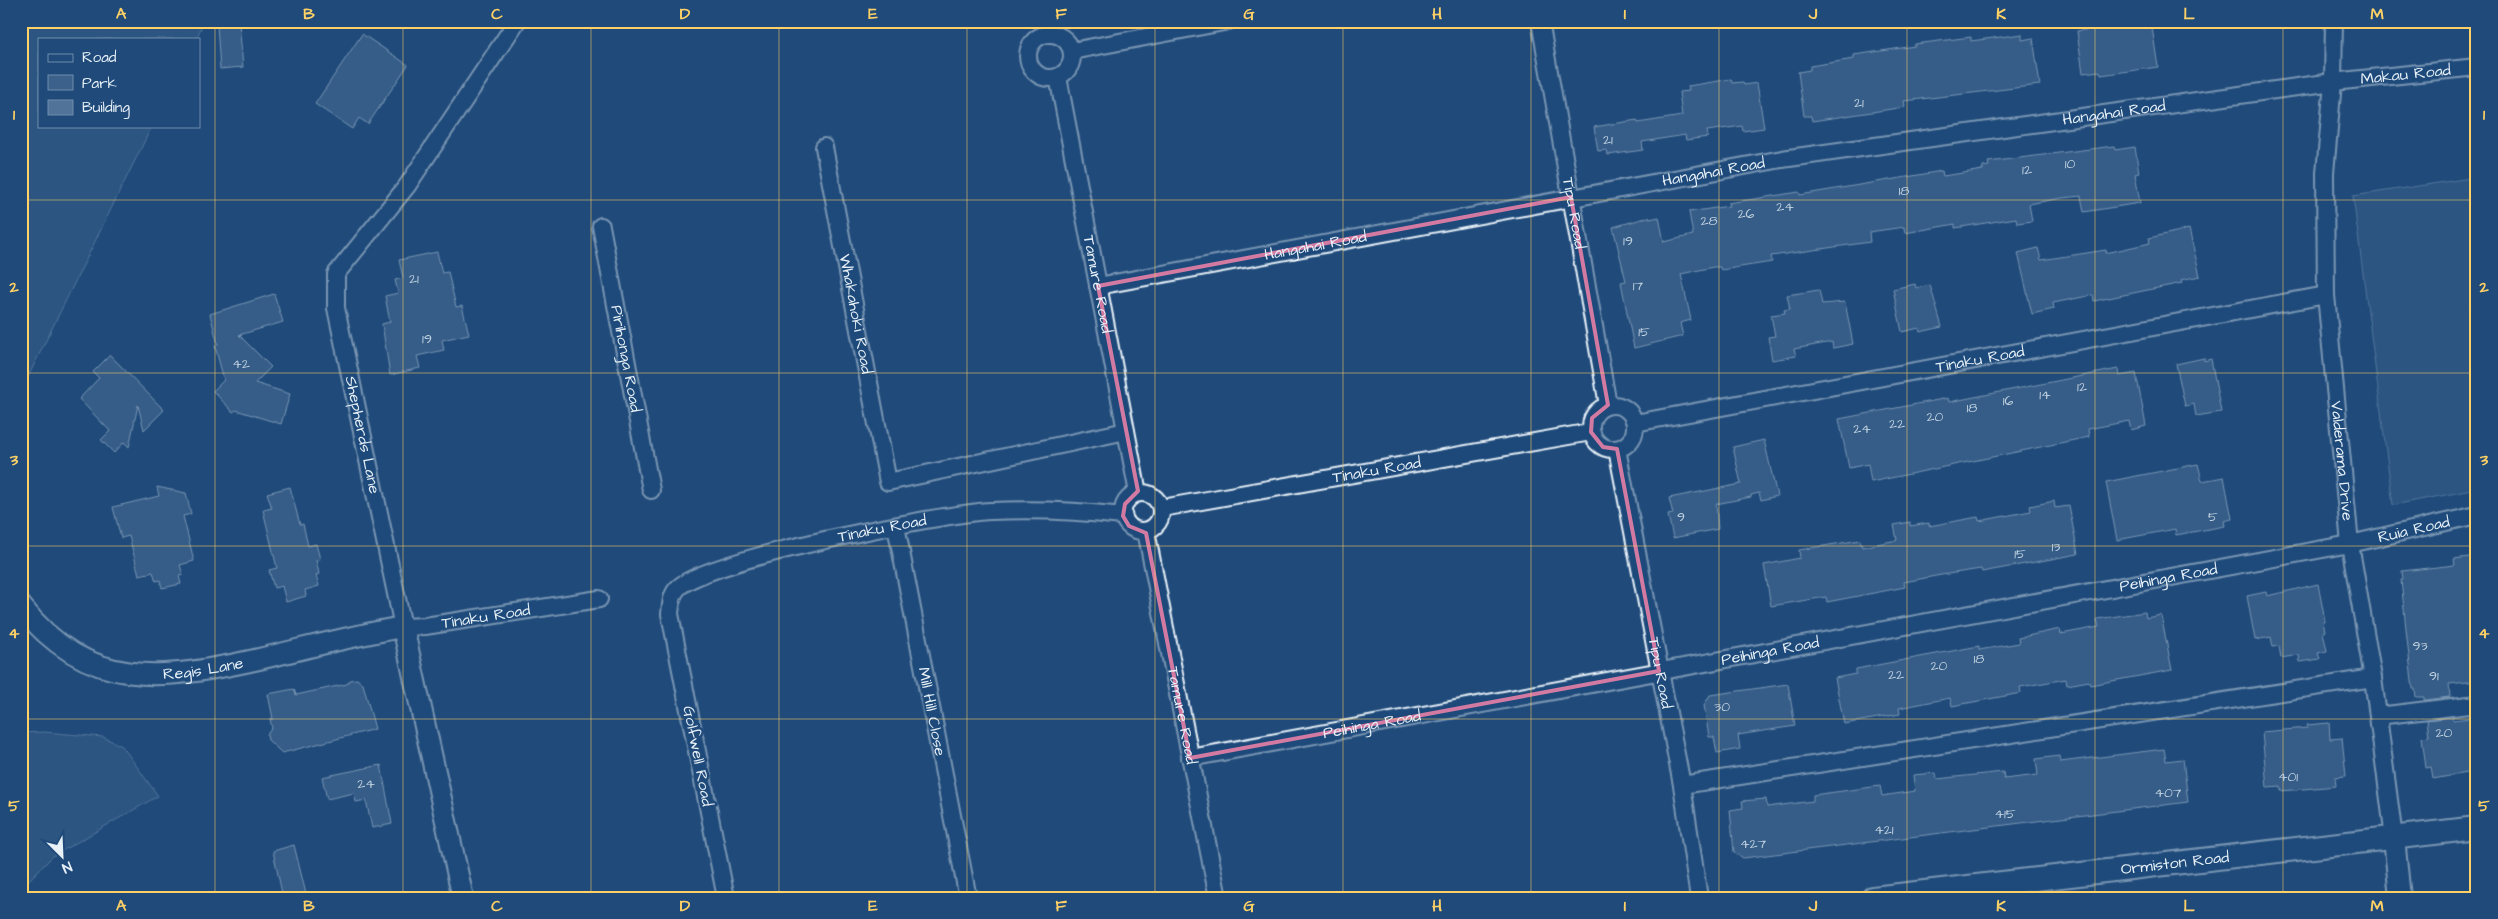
<svg xmlns="http://www.w3.org/2000/svg" width="2498" height="919" font-family="'Architects Daughter',sans-serif">
<style>
.green{fill:#3c628c;stroke:#92aac2}
.water{fill:#6685a7;stroke:#9ab0c7}
.building{fill:#517399;stroke:#e8f1f8}
.lines{fill:none;stroke-linecap:round;stroke-linejoin:round}
.minor-casing{stroke:#e8f1f8;stroke-width:20}
.tertiary-casing{stroke:#e8f1f8;stroke-width:24}
.secondary-casing{stroke:#e8f1f8;stroke-width:26}
.minor{stroke:#1f4a7a;stroke-width:16}
.tertiary{stroke:#1f4a7a;stroke-width:20}
.secondary{stroke:#1f4a7a;stroke-width:22}
.marked{fill:none;stroke:#d37aa2;stroke-width:4;stroke-linejoin:round}
.grid{fill:none;stroke:#ffd166;stroke-width:1;stroke-opacity:0.55}
.labels{text-anchor:middle;dominant-baseline:central;stroke-width:5;stroke-linejoin:round;paint-order:stroke}
.number-label{font-size:14px;fill:#c2d2e0}
.street-label{font-size:16px;fill:#e8f1f8;stroke:#1f4a7a}
.neatline{fill:none;stroke:#ffd166;stroke-width:2}
.grid-label{font-size:16px;text-anchor:middle;font-weight:bold;fill:#ffd166}
</style>
<rect width="100%" height="100%" fill="#1f4a7a"/>
<filter id="ink" filterUnits="userSpaceOnUse"><feTurbulence type="fractalNoise" baseFrequency=".02" numOctaves="2"/><feDisplacementMap in="SourceGraphic" scale="10" xChannelSelector="R" yChannelSelector="G"/><feConvolveMatrix kernelMatrix="1 2 1 2 8 2 1 2 1" color-interpolation-filters="sRGB"/></filter>
<g filter="url(#ink)">
<!-- green -->
<path class="green" d="M21,21H204L196,39H39V126H152L25,383L21,386Z
M2477,177V489L2393,505L2353,196Z
M44,732L103,737L122,746L158,796L53,856L21,888V733Z"/>
<!-- water -->
<path class="water" d="M2477,285V346C2471,329 2465,300 2477,285Z"/>
<!-- building -->
<path class="building" d="M2151,21L2158,67L2101,75L2100,71L2083,73L2077,31Z
M239,23L243,67L220,69L217,25Z
M362,34L408,65L368,124L359,118L352,129L315,104Z
M2022,34V40L2033,38L2040,85L1904,101L1905,107L1812,121L1811,116H1804L1798,72L1810,70V66L1854,59V55L1915,46V44L1971,37V41Z
M1731,79L1732,83L1743,82L1744,85L1757,83L1764,128L1743,131L1742,126L1707,131L1708,137L1686,140L1685,135L1642,142L1643,150L1608,155L1607,150L1598,151L1594,127L1637,120L1638,123L1682,116L1679,92L1689,91L1688,86Z
M2114,146L2115,150L2135,147L2139,173L2135,174L2140,203L2084,212L2081,196L2062,198L2029,204L2032,221L2017,223L2016,218L1955,228V224L1905,233L1904,227L1869,232L1870,242L1771,256L1772,262L1721,270L1720,267H1713L1681,274L1691,320L1680,323L1683,336L1634,348L1621,282L1626,281L1613,227L1649,217L1650,219L1659,217L1664,242L1693,235L1689,212L1729,206L1728,203L1799,192L1800,195L1942,171L1943,176L1983,170V167L1989,166L1988,162Z
M2189,229L2200,276L2181,280L2182,283L2094,301L2093,295L2053,303L2054,309L2032,314L2018,253L2038,248L2041,260L2106,250V253L2150,243L2149,238Z
M437,252L442,273L448,272L456,307L462,306L469,334L442,340L444,350L417,356L420,368L390,375L382,324L390,322L385,296L398,293L395,280L403,278L399,260Z
M1915,284L1916,288L1930,285L1942,327L1920,332L1919,328L1902,332L1893,289Z
M1819,290L1822,304L1845,302L1853,344L1833,348L1832,342L1794,349L1796,356L1772,360L1768,337L1775,336L1771,315L1785,313L1784,310L1790,309L1787,295Z
M274,294L283,322L239,335L271,367L255,383L290,394L281,424L236,410L233,412L213,391L224,380L215,346L218,345L210,314Z
M110,355L164,410L144,430L138,405L129,447L124,442L114,453L101,440L110,431L79,399L99,378L93,372Z
M2204,358V361L2211,359L2221,412L2196,416L2194,404L2185,406L2176,364Z
M2118,369L2119,376L2136,373L2146,426L2131,430L2129,421L2088,429L2089,437L1871,482L1868,464L1849,468L1839,419L1948,398L1949,402Z
M1764,440L1777,496L1761,500L1759,493L1751,495V497L1716,504L1718,529L1673,538L1668,515L1673,514L1669,498L1741,484L1733,447Z
M2198,464L2202,481L2224,477L2232,519L2224,521L2225,526L2176,535L2175,529L2117,540L2106,482Z
M157,487L186,493L191,514L183,516L194,561L180,565L183,575L179,576L181,584L162,588L160,580L156,581L153,572L139,575L129,536L121,538L113,507L159,496Z
M290,487L300,525L303,524L308,546L316,544L320,559L316,560L319,574L316,575L319,586L305,590L306,596L286,602L282,586L274,588L269,570L277,568L263,510L272,508L267,493Z
M2054,501L2055,508L2069,506L2078,554L1982,572L1981,569L1941,575L1904,582L1905,587L1827,602L1826,597L1771,606L1764,565L1800,558L1799,550L1860,540L1862,547L1897,540L1894,525L1910,522V526L1929,523V526L1978,517L1979,521L2031,511L2030,506Z
M2477,556V681L2449,684L2450,697L2424,700V697H2416L2415,689H2413L2408,648L2401,580H2403L2402,571L2455,565L2454,559Z
M2318,584L2325,621H2323L2325,631L2323,632L2327,651L2318,653L2320,659L2300,662L2299,655L2281,658L2279,646L2273,647L2271,637L2255,640L2247,596L2266,592L2267,596Z
M2145,612L2146,618L2161,615L2172,670L2090,685L2089,681L2067,685L2066,679L2020,687L2021,693L1952,706L1950,698L1899,708L1900,714L1844,724L1835,678L1856,674V669L1979,646V650L2019,643L2018,638L2060,629L2061,634L2099,627L2097,619Z
M357,679L363,684L375,729L282,753L268,740L267,734L272,728L270,719H273L268,694L294,689L296,695L347,684L350,680Z
M1788,684L1795,726L1738,735L1740,749L1717,753L1714,737H1709L1704,705L1710,695Z
M2452,717L2453,720L2477,717V771L2433,779L2431,767L2426,768L2422,737L2429,736L2427,720Z
M2329,723L2330,739L2342,738L2346,776L2335,777L2336,786L2281,791V787L2267,788L2262,732L2307,728V725Z
M2164,749L2166,761L2183,759L2188,802L1743,858L1734,852L1730,810L1743,808L1742,801L1766,799L1767,807L1813,801V795L1880,786L1882,796L1915,791L1913,775L1936,773L1937,779L2003,772L2004,779L2038,775L2036,759L2059,756L2060,762Z
M381,765L392,824L372,828L366,800L356,802L354,793L327,799L322,777Z
M294,845L307,898H283L273,851Z"/>
<g class="lines">
<defs>
<g id="minor">
<path id="s1" d="M517,21L407,186L336,274V308L403,627L425,626L599,599"/>
<path id="s2" d="M1540,21L1608,405"/>
<path id="s3" d="M2334,21L2333,82L2325,173L2326,295L2350,544L2373,678L2394,838"/>
<circle cx="1050" cy="56" r="22"/>
<path d="M1072,51L1229,21"/>
<path id="s4" d="M1058,77L1138,493"/>
<path id="s5" d="M824,147L888,482L1126,431"/>
<path id="s6" d="M601,226L651,490"/>
<path id="s7" d="M1098,286L1782,159L2333,82L2477,67"/>
<circle cx="1613" cy="427" r="22"/>
<path id="s8" d="M1635,423L2326,295"/>
<path id="s9" d="M1617,449L1682,785L1699,898"/>
<circle cx="1142" cy="512" r="19"/>
<path id="s10" d="M1162,508L1591,432"/>
<path id="s11" d="M896,526L968,898"/>
<path id="s12" d="M1146,531L1218,898"/>
<path d="M2378,716L2477,704"/>
<path id="s13" d="M1190,758L2350,544L2477,515"/>
<path d="M1682,785L2373,678"/>
<path id="s14" d="M726,898L670,614C671,605 671,596 677,589C701,560 945,513 991,511C1035,509 1079,511 1123,516"/>
</g>
<g id="tertiary">
<path id="s15" d="M21,606C88,692 165,680 259,659C307,648 354,635 403,627L463,898"/>
<path d="M2394,838L2400,898"/>
</g>
<g id="secondary">
<path id="s16" d="M1873,898L2477,828"/>
</g>
</defs>
<!-- minor casing -->
<use href="#minor" class="minor-casing"/>
<!-- tertiary casing -->
<use href="#tertiary" class="tertiary-casing"/>
<!-- secondary casing -->
<use href="#secondary" class="secondary-casing"/>
<!-- minor -->
<use href="#minor" class="minor"/>
<!-- tertiary -->
<use href="#tertiary" class="tertiary"/>
<!-- secondary -->
<use href="#secondary" class="secondary"/>
</g>
</g>
<!-- marked area -->
<path d="M0 0H2498V919H0ZM1571,197L1608,405L1592,418L1591,432L1603,447L1617,449L1659,671L1190,758L1146,533L1129,526L1123,516L1125,504L1138,491L1098,286Z" fill="#1f4a7a" fill-opacity=".55" fill-rule="evenodd"/>
<path class="marked" d="M1571,197L1608,405L1592,418L1591,432L1603,447L1617,449L1659,671L1190,758L1146,533L1129,526L1123,516L1125,504L1138,491L1098,286Z"/>
<!-- grid -->
<path class="grid" d="M215,21V898M403,21V898M591,21V898M779,21V898M967,21V898M1155,21V898M1343,21V898M1531,21V898M1719,21V898M1907,21V898M2095,21V898M2283,21V898M21,200H2477M21,373H2477M21,546H2477M21,719H2477"/>
<g class="labels">
<!-- number labels -->
<g class="number-label">
<text x="1859" y="103">21</text>
<text x="1608" y="140">21</text>
<text x="2070" y="164">10</text>
<text x="2027" y="170">12</text>
<text x="1904" y="191">18</text>
<text x="1785" y="207">24</text>
<text x="1746" y="214">26</text>
<text x="1709" y="221">28</text>
<text x="1628" y="241">19</text>
<text x="414" y="279">21</text>
<text x="1638" y="286">17</text>
<text x="1644" y="332">15</text>
<text x="427" y="339">19</text>
<text x="241" y="364">42</text>
<text x="2082" y="387">12</text>
<text x="2045" y="395">14</text>
<text x="2008" y="401">16</text>
<text x="1972" y="408">18</text>
<text x="1935" y="417">20</text>
<text x="1897" y="424">22</text>
<text x="1862" y="429">24</text>
<text x="1681" y="517">9</text>
<text x="2213" y="517">5</text>
<text x="2056" y="547">13</text>
<text x="2020" y="554">15</text>
<text x="2420" y="646">93</text>
<text x="1979" y="659">18</text>
<text x="1939" y="666">20</text>
<text x="1896" y="675">22</text>
<text x="2434" y="676">91</text>
<text x="1722" y="707">30</text>
<text x="2444" y="733">20</text>
<text x="2288" y="777">401</text>
<text x="366" y="784">24</text>
<text x="2168" y="793">407</text>
<text x="2005" y="814">415</text>
<text x="1884" y="830">421</text>
<text x="1753" y="844">427</text>
</g>
<!-- street labels -->
<g class="street-label">
<text stroke="none"><textPath href="#s7" startOffset="1325">Makau Road</textPath></text>
<text stroke="none"><textPath href="#s7" startOffset="1031">Hangahai Road</textPath></text>
<text stroke="none"><textPath href="#s7" startOffset="626">Hangahai Road</textPath></text>
<text stroke="none"><textPath href="#s2" startOffset="195">Tipu Road</textPath></text>
<text stroke="none"><textPath href="#s7" startOffset="221">Hangahai Road</textPath></text>
<text stroke="none"><textPath href="#s4" startOffset="211">Tamure Road</textPath></text>
<text stroke="none"><textPath href="#s5" startOffset="170">Whakahoki Road</textPath></text>
<text stroke="none"><textPath href="#s6" startOffset="135">Pirihonga Road</textPath></text>
<text stroke="none"><textPath href="#s8" startOffset="351">Tinaku Road</textPath></text>
<text stroke="none"><textPath href="#s1" startOffset="475">Shepherds Lane</textPath></text>
<text stroke="none"><textPath href="#s3" startOffset="441">Valderama Drive</textPath></text>
<text stroke="none"><textPath href="#s10" startOffset="218">Tinaku Road</textPath></text>
<text stroke="none"><textPath href="#s14" startOffset="531">Tinaku Road</textPath></text>
<text stroke="none"><textPath href="#s13" startOffset="1245">Ruia Road</textPath></text>
<text stroke="none"><textPath href="#s13" startOffset="995">Peihinga Road</textPath></text>
<text stroke="none"><textPath href="#s1" startOffset="755">Tinaku Road</textPath></text>
<text stroke="none"><textPath href="#s13" startOffset="590">Peihinga Road</textPath></text>
<text stroke="none"><textPath href="#s15" startOffset="205">Regis Lane</textPath></text>
<text stroke="none"><textPath href="#s9" startOffset="228">Tipu Road</textPath></text>
<text stroke="none"><textPath href="#s11" startOffset="189">Mill Hill Close</textPath></text>
<text stroke="none"><textPath href="#s12" startOffset="188">Tamure Road</textPath></text>
<text stroke="none"><textPath href="#s13" startOffset="185">Peihinga Road</textPath></text>
<text transform="translate(698 756) rotate(79)">Golfwell Road</text>
<text stroke="none"><textPath href="#s16" startOffset="304">Ormiston Road</textPath></text>
</g>
</g>
<!-- margin -->
<rect width="2498" height="919" fill="none" stroke="#1f4a7a" stroke-width="55"/>
<!-- legend -->
<rect x="38" y="38" width="162" height="90" fill="#1f4a7a" stroke="#6f8dac"/>
<rect x="48" y="54" width="25" height="8" fill="#1f4a7a" stroke="#6f8dac"/>
<text x="82" y="62" font-size="15" fill="#e8f1f8">Road</text>
<rect x="48" y="75" width="25" height="15" fill="#3c628c" stroke="#6f8dac"/>
<text x="82" y="88" font-size="15" fill="#e8f1f8">Park</text>
<rect x="48" y="100" width="25" height="15" fill="#517399" stroke="#6f8dac"/>
<text x="82" y="112" font-size="15" fill="#e8f1f8">Building</text>
<!-- north arrow -->
<g transform="translate(62 856) rotate(156)" stroke="#1f4a7a" stroke-width="4" paint-order="stroke">
<path d="M0-4L9 19L0 12L-9 19Z" fill="#e8f1f8"/>
<text y="-8" font-size="14" font-weight="bold" text-anchor="middle" fill="#e8f1f8">N</text>
</g>
<rect x="28" y="28" width="2442" height="864" class="neatline"/>
<g class="grid-label">
<text x="121" y="19">A</text>
<text x="309" y="19">B</text>
<text x="497" y="19">C</text>
<text x="685" y="19">D</text>
<text x="873" y="19">E</text>
<text x="1061" y="19">F</text>
<text x="1249" y="19">G</text>
<text x="1437" y="19">H</text>
<text x="1625" y="19">I</text>
<text x="1813" y="19">J</text>
<text x="2001" y="19">K</text>
<text x="2189" y="19">L</text>
<text x="2377" y="19">M</text>
<text x="14" y="120">1</text>
<text x="2484" y="120">1</text>
<text x="14" y="292">2</text>
<text x="2484" y="292">2</text>
<text x="14" y="465">3</text>
<text x="2484" y="465">3</text>
<text x="14" y="638">4</text>
<text x="2484" y="638">4</text>
<text x="14" y="811">5</text>
<text x="2484" y="811">5</text>
<text x="121" y="911">A</text>
<text x="309" y="911">B</text>
<text x="497" y="911">C</text>
<text x="685" y="911">D</text>
<text x="873" y="911">E</text>
<text x="1061" y="911">F</text>
<text x="1249" y="911">G</text>
<text x="1437" y="911">H</text>
<text x="1625" y="911">I</text>
<text x="1813" y="911">J</text>
<text x="2001" y="911">K</text>
<text x="2189" y="911">L</text>
<text x="2377" y="911">M</text>
</g>
</svg>
